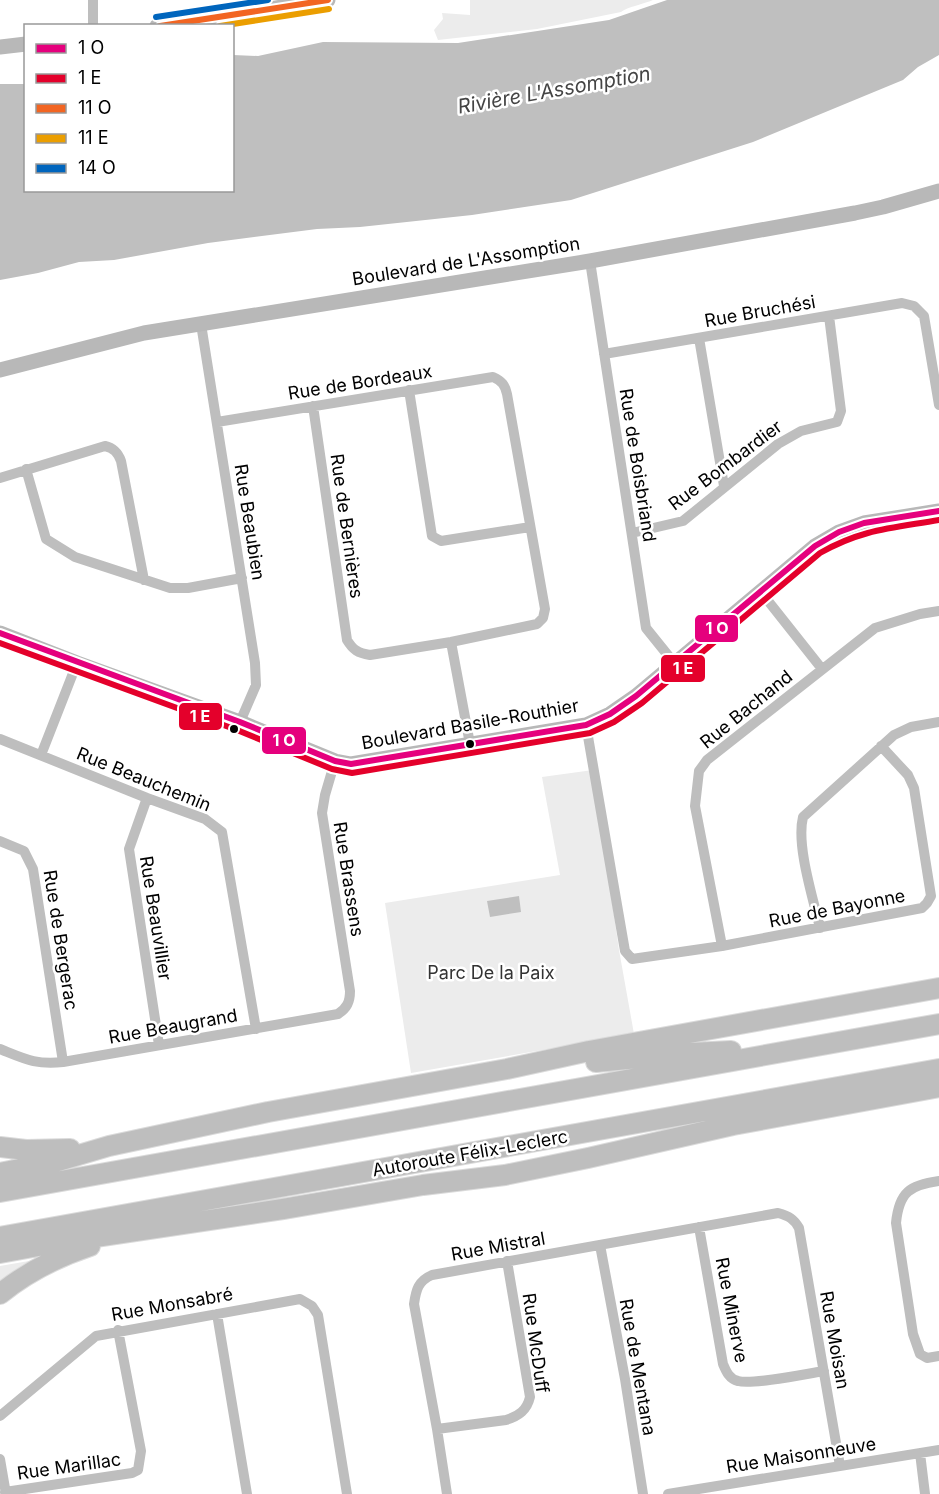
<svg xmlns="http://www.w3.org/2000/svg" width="939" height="1494" font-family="Inter,sans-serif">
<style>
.green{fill:#ececec}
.water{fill:#bfbfbf}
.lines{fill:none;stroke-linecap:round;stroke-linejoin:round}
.highway-casing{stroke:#dbdbdb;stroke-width:22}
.street{stroke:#bebebe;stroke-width:10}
.secondary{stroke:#b8b8b8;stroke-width:15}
.highway{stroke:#bebebe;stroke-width:20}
.bus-1-casing{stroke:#fff;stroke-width:10}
.bus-2-casing{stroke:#fff;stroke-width:10}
.bus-3-casing{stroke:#fff;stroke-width:10}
.bus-4-casing{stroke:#fff;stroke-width:10}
.bus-5-casing{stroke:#fff;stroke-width:10}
.bus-1{stroke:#e5007d;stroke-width:6}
.bus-2{stroke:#e4002b;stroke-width:6}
.bus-3{stroke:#f26522;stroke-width:6}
.bus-4{stroke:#eb9e00;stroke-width:6}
.bus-5{stroke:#0065bd;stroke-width:6}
.bus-dot{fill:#000;stroke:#fff;stroke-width:2}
.labels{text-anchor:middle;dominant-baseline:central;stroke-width:5;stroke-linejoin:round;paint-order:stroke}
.street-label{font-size:18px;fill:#000;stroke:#fff}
.park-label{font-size:18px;fill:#333;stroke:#fff}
.water-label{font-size:20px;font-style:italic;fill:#444;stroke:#fff}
.line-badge{stroke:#fff;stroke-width:2}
.badge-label{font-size:16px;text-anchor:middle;font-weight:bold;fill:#fff}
</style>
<rect width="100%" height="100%" fill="#fff"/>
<!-- green -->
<path class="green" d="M470,0H653C644,4 627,7 621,12L537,29L438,40L434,30L443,19L442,13L470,15Z
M593,770L619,950L634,1034L411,1073L385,903L560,875L542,777Z
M29,1261L0,1284V1266Z"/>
<!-- water -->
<path class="water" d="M667,0H939V55L918,67L903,80L753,142L571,200L472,215L360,227L317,229L208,243L114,260L79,262L38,273L0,280V84H25L26,190H232L233,55L258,56L323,42L458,43L609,20Z
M519,896L521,912L490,917L487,901Z"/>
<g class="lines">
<defs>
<path id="highway" d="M596,1062L691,1053L731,1051
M0,1147L26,1150L70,1149
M0,1173L55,1162L109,1146L268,1112L507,1069L589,1051L939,988
M0,1192L939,1024
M0,1237L939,1069
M0,1253L55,1243L283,1209L423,1185L505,1175L588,1158L733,1125L939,1087
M0,1294C27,1272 57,1257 90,1246"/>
</defs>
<!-- highway casing -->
<use href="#highway" class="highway-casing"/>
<!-- street -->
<path class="street" d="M93,0V26
M244,0L247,12
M590,261L646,628L675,664
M201,324L255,663L256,685L240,722
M699,338L724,486
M604,354L902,303L914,306L924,316L939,405
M409,390L432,536L441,541L530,527
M217,422C309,407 401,392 493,377C502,381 505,385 507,394L545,609L543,618L537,624L451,642L370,655C358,653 353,650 347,640L313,406
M26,469L46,539L75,557L170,588H188L242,578
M0,478L105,446C114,448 118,453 121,461L144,580
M632,533L683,521L778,444L801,431L837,422L841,411L829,316
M761,592L822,669
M451,642L470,744
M586,725L625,951L632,959L722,946L922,908L927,903L931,896L914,788L908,775L881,746
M0,739L147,798L205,819L222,832L256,1029
M41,755L77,663
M147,798L129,849L159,1045
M0,841L24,851L33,869L63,1062
M820,928C813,898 796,845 803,817L894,735L911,727L939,722
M722,946L695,806L699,771L707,760L875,628L920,614L939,611
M0,1049C25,1059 36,1065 63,1062L338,1014C347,1008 350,1002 350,991L322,813L325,795L335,761
M939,1181C910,1185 899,1192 896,1223L913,1334L920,1354L927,1358L939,1356
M699,1227L723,1364C726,1371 729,1379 738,1381C752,1385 806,1374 824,1371
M600,1245L625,1379L643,1494
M217,1314L247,1494
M0,1416L96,1336L300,1299L312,1306L318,1315L347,1494
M437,1429L506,1420C519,1416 527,1410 530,1397L507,1261
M920,1453L925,1494
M0,1459L6,1494
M5,1492L132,1473L138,1470L141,1451L118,1330
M447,1494L437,1429L414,1304C416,1290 418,1281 432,1275L778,1213C789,1216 794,1219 799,1228L840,1466
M668,1494L939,1450"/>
<!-- secondary -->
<path class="secondary" d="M157,26L328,0
M0,47L26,44
M0,370L144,333L590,261L855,213L883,207L939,191
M0,633L77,663L240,722L335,761L351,764L586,725L610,714L636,696L815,546L839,532L864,523L939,511"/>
<!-- highway -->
<use href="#highway" class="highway"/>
<defs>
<path id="bus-1" d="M0,633L240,722L335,761L351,764L586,725L610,714L636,696L815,546L839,532L864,523L939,511"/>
<path id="bus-2" d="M0,643L237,730L332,769L352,773L590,733L614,722L642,703L820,553C862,529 893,528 939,520"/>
<path id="bus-3" d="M160,26L328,0"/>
<path id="bus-4" d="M220,26L329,9"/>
<path id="bus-5" d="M156,17L268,0"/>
</defs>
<!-- bus-1 casing -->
<use href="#bus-1" class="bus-1-casing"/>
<!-- bus-2 casing -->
<use href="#bus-2" class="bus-2-casing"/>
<!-- bus-3 casing -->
<use href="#bus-3" class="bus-3-casing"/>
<!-- bus-4 casing -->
<use href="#bus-4" class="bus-4-casing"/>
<!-- bus-5 casing -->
<use href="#bus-5" class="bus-5-casing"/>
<!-- bus-1 -->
<use href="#bus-1" class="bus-1"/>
<!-- bus-2 -->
<use href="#bus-2" class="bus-2"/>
<!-- bus-3 -->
<use href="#bus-3" class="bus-3"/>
<!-- bus-4 -->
<use href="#bus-4" class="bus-4"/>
<!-- bus-5 -->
<use href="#bus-5" class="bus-5"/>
</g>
<!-- markers -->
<g class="bus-dot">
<circle cx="234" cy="729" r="5"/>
<circle cx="470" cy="744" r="5"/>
</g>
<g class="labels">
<!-- street labels -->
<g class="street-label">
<text transform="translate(466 261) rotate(-9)">Boulevard de L'Assomption</text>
<text transform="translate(760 311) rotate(-10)">Rue Bruchési</text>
<text transform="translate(360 382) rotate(-9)">Rue de Bordeaux</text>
<text transform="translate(638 465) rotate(81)">Rue de Boisbriand</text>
<text transform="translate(725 465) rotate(-37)">Rue Bombardier</text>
<text transform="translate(250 522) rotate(81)">Rue Beaubien</text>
<text transform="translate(347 526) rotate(82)">Rue de Bernières</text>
<text transform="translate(746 709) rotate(-39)">Rue Bachand</text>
<text transform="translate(470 724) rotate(-10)">Boulevard Basile-Routhier</text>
<text transform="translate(144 779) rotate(22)">Rue Beauchemin</text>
<text transform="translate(349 879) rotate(81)">Rue Brassens</text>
<text transform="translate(837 908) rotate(-11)">Rue de Bayonne</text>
<text transform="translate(156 918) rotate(81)">Rue Beauvillier</text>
<text transform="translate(61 940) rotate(81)">Rue de Bergerac</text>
<text transform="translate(173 1026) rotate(-10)">Rue Beaugrand</text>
<text transform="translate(470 1153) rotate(-10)">Autoroute Félix-Leclerc</text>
<text transform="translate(498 1246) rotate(-10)">Rue Mistral</text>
<text transform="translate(172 1304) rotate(-10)">Rue Monsabré</text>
<text transform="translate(732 1310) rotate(79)">Rue Minerve</text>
<text transform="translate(835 1340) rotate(80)">Rue Moisan</text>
<text transform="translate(536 1343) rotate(82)">Rue McDuff</text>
<text transform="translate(638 1367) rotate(80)">Rue de Mentana</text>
<text transform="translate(801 1455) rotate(-9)">Rue Maisonneuve</text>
<text transform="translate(69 1466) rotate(-8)">Rue Marillac</text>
</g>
<!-- park labels -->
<g class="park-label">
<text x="491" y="972">Parc De la Paix</text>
</g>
<!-- water labels -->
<g class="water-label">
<text transform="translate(554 90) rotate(-10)">Rivière L'Assomption</text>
</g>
</g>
<g class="line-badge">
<rect x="694" y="614" width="45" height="29" rx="6" fill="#e5007d"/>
<rect x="660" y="654" width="46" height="29" rx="6" fill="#e4002b"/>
<rect x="178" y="702" width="45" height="29" rx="6" fill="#e4002b"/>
<rect x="261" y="726" width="46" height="29" rx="6" fill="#e5007d"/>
</g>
<g class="badge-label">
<text x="717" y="634">1 O</text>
<text x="683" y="674">1 E</text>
<text x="200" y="722">1 E</text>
<text x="284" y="746">1 O</text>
</g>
<!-- legend -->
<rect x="24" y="24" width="210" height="168" fill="#ffffff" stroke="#999999" stroke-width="1.5"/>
<rect x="36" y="44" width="30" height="9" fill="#e5007d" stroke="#999999" stroke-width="1.5"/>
<text x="78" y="54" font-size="18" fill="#000000">1 O</text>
<rect x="36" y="74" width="30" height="9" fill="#e4002b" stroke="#999999" stroke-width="1.5"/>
<text x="78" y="84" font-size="18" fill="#000000">1 E</text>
<rect x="36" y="104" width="30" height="9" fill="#f26522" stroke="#999999" stroke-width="1.5"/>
<text x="78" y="114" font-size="18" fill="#000000">11 O</text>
<rect x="36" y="134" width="30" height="9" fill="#eb9e00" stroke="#999999" stroke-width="1.5"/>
<text x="78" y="144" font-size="18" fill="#000000">11 E</text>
<rect x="36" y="164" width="30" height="9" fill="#0065bd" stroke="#999999" stroke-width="1.5"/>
<text x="78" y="174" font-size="18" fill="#000000">14 O</text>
</svg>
